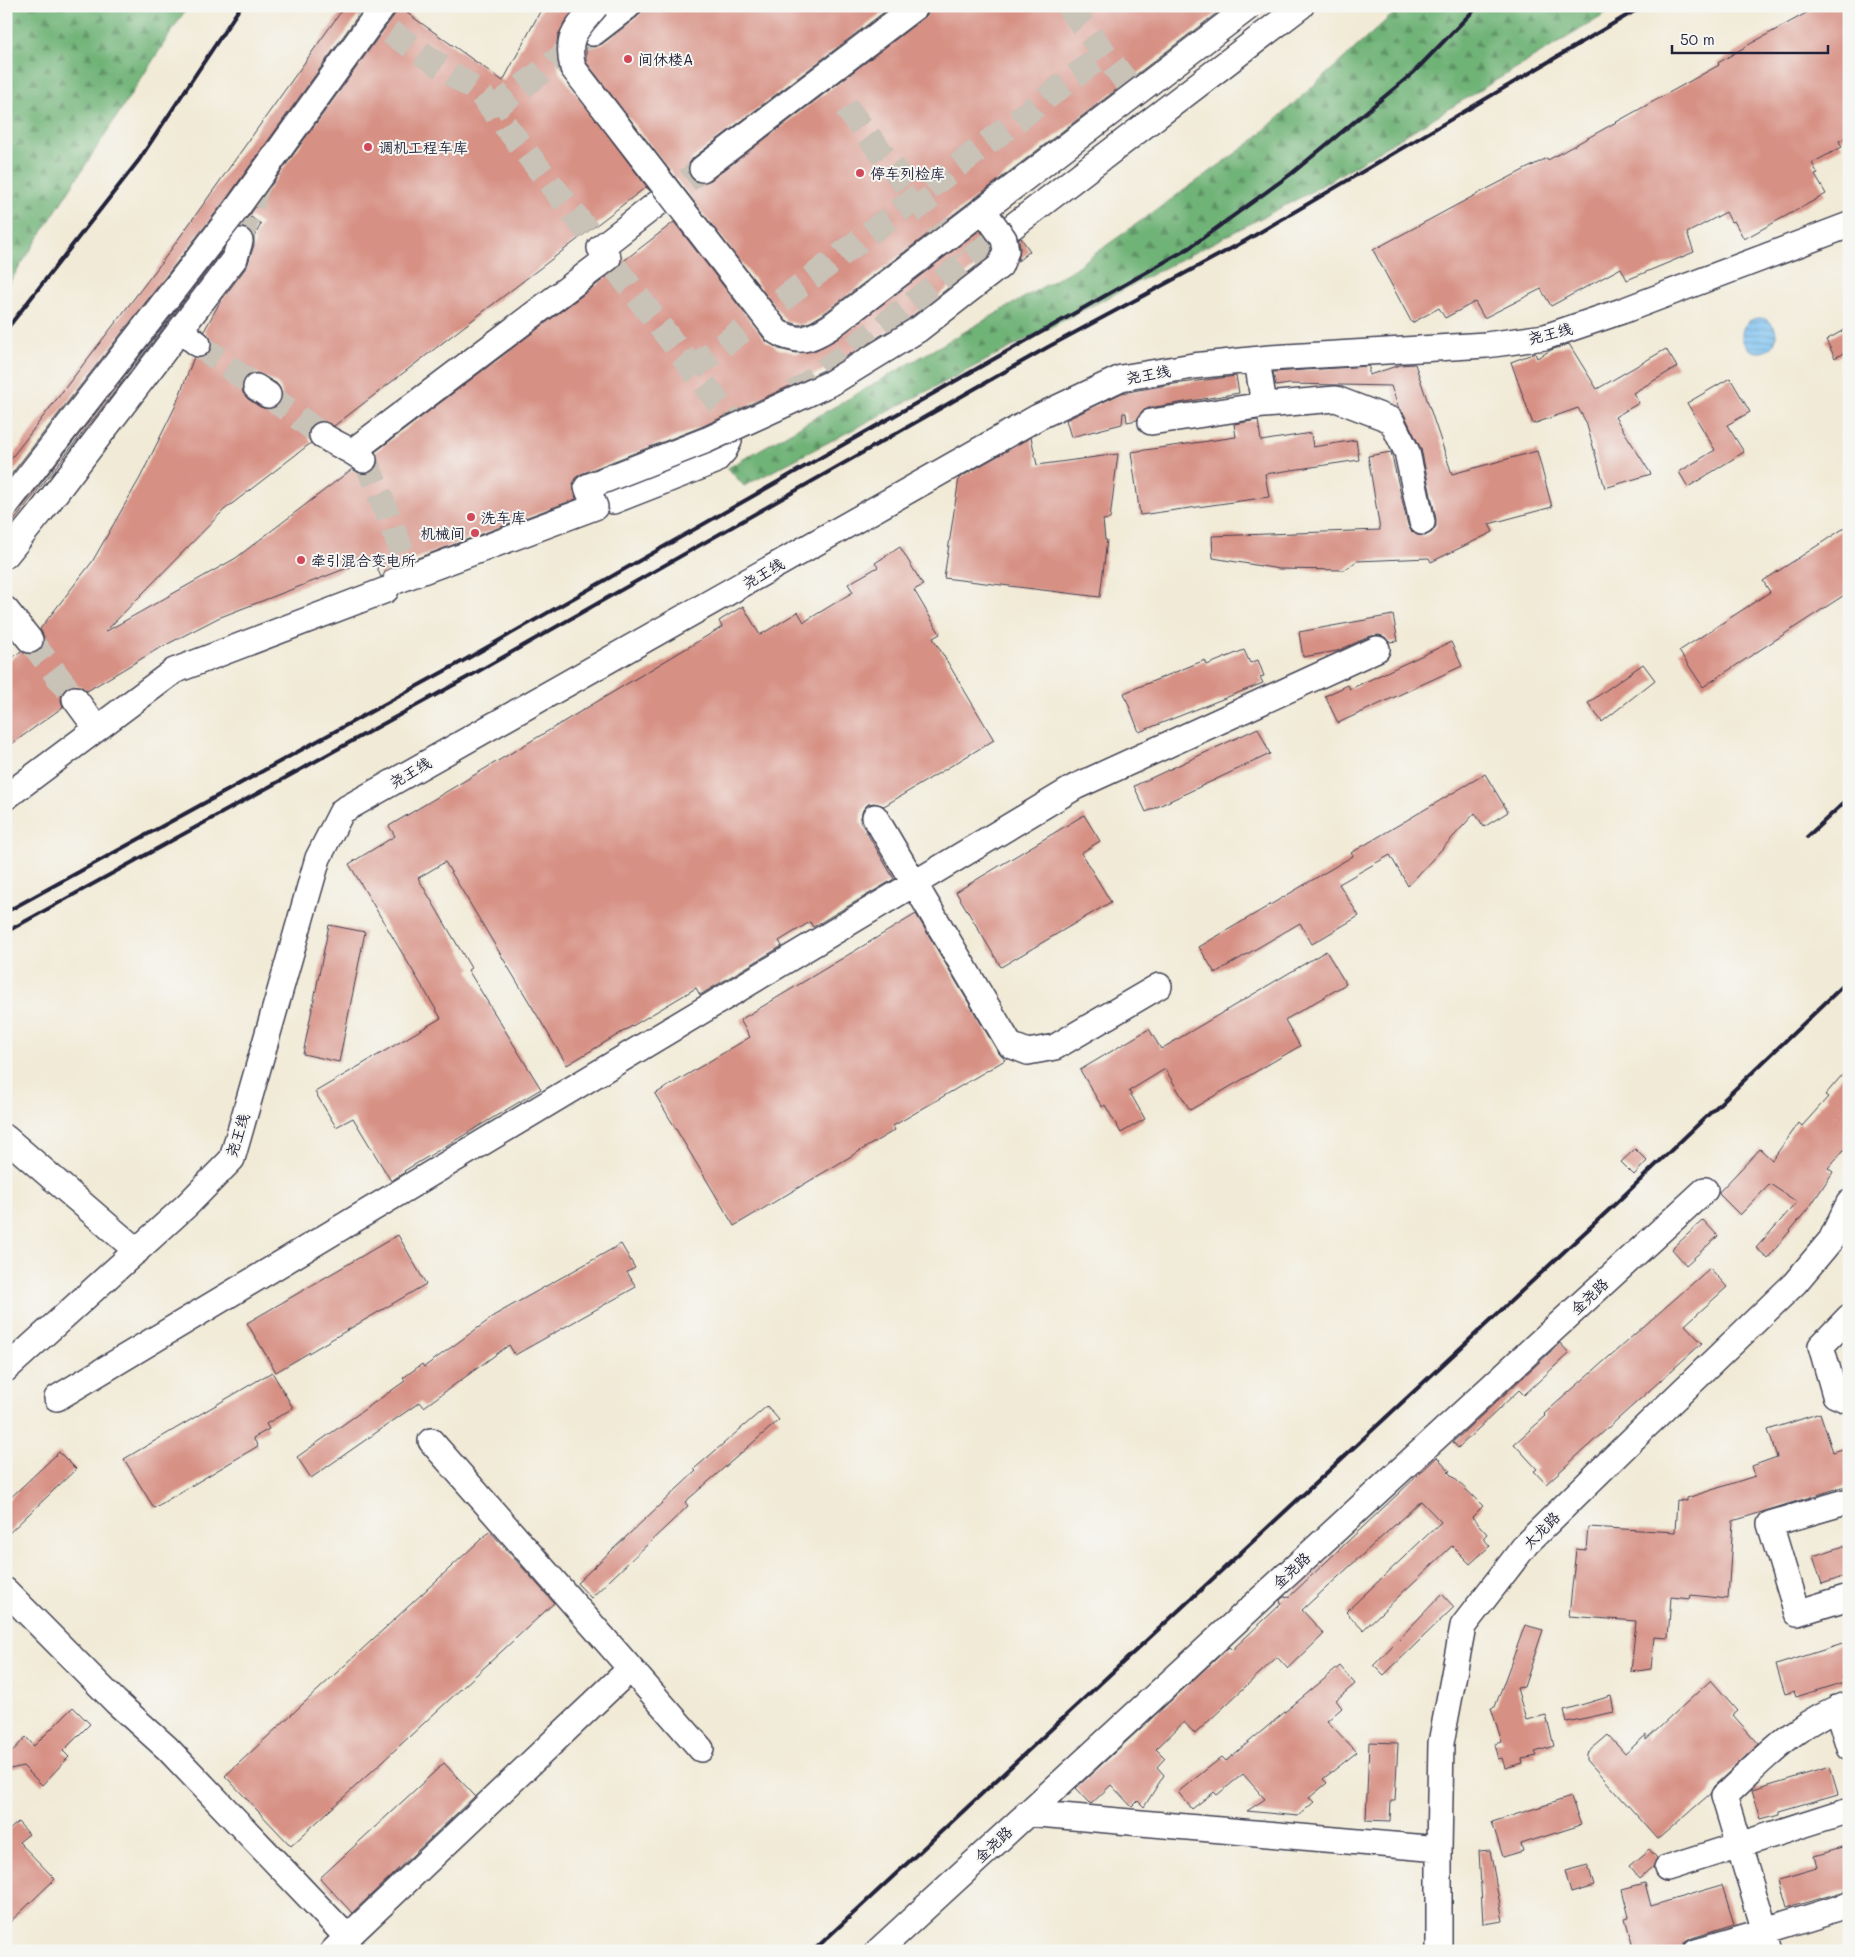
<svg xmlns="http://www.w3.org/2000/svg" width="1855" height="1957" font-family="Mali,'LXGW WenKai TC',sans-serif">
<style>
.forest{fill:url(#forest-firs);stroke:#496a59}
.water{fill:url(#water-rules);stroke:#4d7196}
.building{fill:#d79084;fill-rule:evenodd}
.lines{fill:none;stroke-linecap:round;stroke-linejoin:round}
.minor-tunnel{stroke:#c8c2b7;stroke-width:25;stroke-dasharray:25 12;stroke-linecap:butt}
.minor-casing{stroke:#414052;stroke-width:28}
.minor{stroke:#fff;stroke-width:25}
.rail{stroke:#22223b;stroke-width:4}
.minor-bridge-casing{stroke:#414052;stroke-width:28;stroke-linecap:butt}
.minor-bridge{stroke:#fff;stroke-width:25}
.poi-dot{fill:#d1495b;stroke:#f6f6f2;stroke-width:2}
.labels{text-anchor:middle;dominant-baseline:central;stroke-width:4;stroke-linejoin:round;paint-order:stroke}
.poi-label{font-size:15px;fill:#22223b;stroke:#f6f6f2;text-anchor:start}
.street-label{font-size:15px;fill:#22223b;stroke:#f6f6f2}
</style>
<defs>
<pattern id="forest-firs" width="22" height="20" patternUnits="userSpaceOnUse" patternTransform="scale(1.25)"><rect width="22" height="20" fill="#70b377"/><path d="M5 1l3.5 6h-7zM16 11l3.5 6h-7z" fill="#5c9163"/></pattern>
<pattern id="water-rules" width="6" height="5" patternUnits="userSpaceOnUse" patternTransform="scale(1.25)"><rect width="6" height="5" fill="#78c0f0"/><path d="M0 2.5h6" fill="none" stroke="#629cc4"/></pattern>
</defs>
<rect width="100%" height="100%" fill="#f6f6f2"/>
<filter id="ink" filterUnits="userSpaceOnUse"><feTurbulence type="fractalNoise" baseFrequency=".02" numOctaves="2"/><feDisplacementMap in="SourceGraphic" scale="10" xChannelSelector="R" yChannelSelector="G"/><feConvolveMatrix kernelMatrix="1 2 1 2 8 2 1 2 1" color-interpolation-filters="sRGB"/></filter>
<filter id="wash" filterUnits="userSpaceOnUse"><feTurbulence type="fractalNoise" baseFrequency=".0096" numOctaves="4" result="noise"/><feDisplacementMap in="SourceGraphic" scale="20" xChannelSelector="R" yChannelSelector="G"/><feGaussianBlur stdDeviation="1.12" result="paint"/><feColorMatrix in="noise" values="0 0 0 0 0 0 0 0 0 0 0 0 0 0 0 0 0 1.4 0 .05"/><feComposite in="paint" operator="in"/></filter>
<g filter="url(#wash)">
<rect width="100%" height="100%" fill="#f1ead6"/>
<!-- forest -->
<path class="forest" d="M6,6H188L6,288Z
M1402,6H1619L1311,192L744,486L728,468L1072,270L1249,144Z"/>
<!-- water -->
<path class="water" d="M1742 335a17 17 0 1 1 34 0a17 17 0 1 1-34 0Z"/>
<g id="blocks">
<!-- building -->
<path class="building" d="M345,6H365L224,202L6,481V465L162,262Z
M397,6H412L407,13L503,81L543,6H577L566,20L558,35L556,49L559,71L650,191L646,187L334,426L323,421L315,422L310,428L308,434L311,443L224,510L105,632L236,558L352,469L362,474L370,473L376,468L378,462L375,452L617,269L621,263L674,222L766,341L779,349L796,353L815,351L837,339L980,230L990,245L991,249L988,257L911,317L824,370L701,427L581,474L575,478L573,484L576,499L391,568L385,572L383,576L381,577L373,558L218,618L156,650L87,691L80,686L73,685L67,687L62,694L61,700L63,707L6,748V663L21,651L25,654H33L39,651L43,646L44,637L40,629L92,562L140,478L175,407L194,357H203L210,352L212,346L211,339L204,331L220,302L247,266L254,245V237L261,224L251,217L243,227H241L395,14ZM257,373L276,383L281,389L282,395L280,403L274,408L267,409L260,407L248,399L243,393L242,386L244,379L250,374Z
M642,6H892L693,158L689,164L688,171L691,178L696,182L703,183L711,180L925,17L929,12L930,6H1226L822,315L810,322L799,325L786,321L586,62V45L594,47L602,44L637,17L641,12Z
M1819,6H1849V136L1839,141L1842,147L1812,163L1818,174L1815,175L1826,194L1744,239L1734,221L1731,222L1726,212L1687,233L1694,252L1627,280L1621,268L1551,306L1541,289L1484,318L1475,302L1445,318L1439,308L1412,323L1373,250L1483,191L1547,158L1548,160L1719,65L1718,63L1750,44Z
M1021,238L1030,251L1018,261L1020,249L1019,239Z
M222,251L113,394L6,531V519L12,518L17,514Z
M1844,330L1849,339V350L1835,358L1826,340Z
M1569,344L1597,389L1666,349L1677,367L1633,393L1639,403L1615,417L1651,474L1605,488L1586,422L1578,408L1533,424L1511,362L1535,353L1537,358L1551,350Z
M1415,364L1452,474L1537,451L1552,507L1489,524L1493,532L1431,562L1429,558L1357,561L1344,570L1279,569L1213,558L1212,536L1380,530L1368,456L1391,452L1408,525L1411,531L1417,535L1425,536L1432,532L1436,526V519L1421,449L1404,414L1399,409L1391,386L1289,384L1276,386L1273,372L1369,366V375L1400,365Z
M1236,376L1239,393L1149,408L1142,411L1137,420L1127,422L1126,413H1123L1122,424L1071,437L1066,420L1122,393L1167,385Z
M1730,378L1750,412L1727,425L1744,452L1688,487L1679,472L1715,450L1687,403Z
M1258,420L1261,441L1311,433L1313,447L1356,440L1359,460L1265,474L1269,497L1140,515L1131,452L1236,437L1234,424Z
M1031,437L1037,465L1118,454L1110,519L1103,520L1105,540H1107L1100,597L944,578L959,478Z
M1849,525V592L1703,687L1679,651L1770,592L1763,581Z
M900,547L923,585L914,590L940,634L933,638L994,740L884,806L874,803L868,804L863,810L860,821L894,879L813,927L810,922L779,941L782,946L700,995L696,988L567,1065L445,862L418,878L471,968L468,970L541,1089L404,1171L405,1172L391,1181L353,1118L336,1127L315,1092L441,1018L349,864L395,836L389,826L722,627L719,621L743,606L760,635L798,612L804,622L853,592L848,584L878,567L875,563Z
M1393,615L1398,641L1389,642L1385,637L1379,635L1371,636L1337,651L1303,657L1299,632Z
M1451,642L1462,666L1338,723L1325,696L1348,685L1350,689Z
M1244,650L1250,663L1258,660L1264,676L1260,677L1263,683L1139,732L1124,693L1205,660L1207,665Z
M1643,664L1655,680L1602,722L1588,703Z
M1258,728L1270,754L1146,812L1134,786Z
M1485,774L1508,812L1484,827L1475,813L1408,886L1390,855L1339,884L1359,916L1312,944L1300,923L1215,973L1199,947L1353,856L1351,853Z
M1084,815L1100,841L1081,853L1111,902L1001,967L956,892Z
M916,914L998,1052L1005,1060L893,1126L895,1130L734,1226L655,1094L750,1037L740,1020Z
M329,925L365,932L339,1062L303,1054Z
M1326,951L1346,984L1285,1020L1300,1046L1190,1110L1165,1069L1129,1091L1145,1119L1121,1133L1105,1105L1102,1107L1080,1070L1149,1029L1161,1049Z
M1849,1067V1144L1828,1168L1833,1172L1811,1205L1768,1258L1756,1248L1797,1202L1770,1184L1740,1215L1719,1194V1192L1760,1149L1772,1160L1799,1123L1802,1126L1828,1097L1825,1095Z
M1635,1149L1647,1161L1634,1175L1621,1162Z
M1703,1220L1718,1236L1686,1265L1672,1249Z
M398,1235L426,1284L276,1372L247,1323Z
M621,1244L635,1268L627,1272L636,1287L515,1355L509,1345L424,1407L420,1402L311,1478L297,1457L405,1381L403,1378L422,1364L424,1367L493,1317V1316Z
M1710,1268L1727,1287L1685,1325L1702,1343L1546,1484L1534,1471L1537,1469L1514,1444L1546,1416L1544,1414Z
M1560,1343L1569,1353L1524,1395L1519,1390L1458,1448L1453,1442Z
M272,1372L293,1408L266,1424L269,1429L253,1438L258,1446L154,1508L124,1459Z
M767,1406L779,1420L685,1502L688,1506L591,1598L577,1583L696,1471L694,1469Z
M1820,1413L1833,1452L1849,1447V1485L1733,1521L1728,1599L1691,1595L1690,1599L1671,1597L1668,1638L1654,1637L1651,1669L1631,1672L1636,1621L1569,1616L1576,1549L1586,1550L1588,1527L1675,1532L1677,1500L1687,1501V1498L1755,1476L1752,1466L1777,1457L1768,1430Z
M59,1452L76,1469L6,1536V1502Z
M1437,1457L1450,1471L1448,1472L1483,1506L1472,1517L1487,1534L1483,1538L1490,1546L1470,1564L1452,1546L1363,1630L1346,1612L1441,1522L1421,1501L1302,1610L1324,1634L1288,1669L1277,1657L1195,1734L1184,1722L1156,1749L1165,1758L1157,1767L1164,1775L1144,1807L1138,1801L1132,1807L1111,1785L1091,1804L1076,1788L1229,1647L1232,1650L1281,1604L1280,1600L1284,1597L1290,1596Z
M490,1531L554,1603L291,1846L225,1776Z
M1844,1546L1846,1552L1849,1551V1575L1822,1584L1813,1556Z
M1442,1594L1454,1607L1384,1675L1374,1665Z
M1525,1625L1543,1630L1524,1687L1517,1688L1526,1720L1546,1715L1554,1746L1535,1752L1537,1756L1522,1759L1523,1763L1505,1768L1502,1758L1498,1759L1494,1744L1502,1742L1491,1708L1495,1707Z
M1849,1642V1674L1842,1676L1844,1682L1796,1697L1794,1691L1785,1694L1776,1665Z
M1340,1666L1355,1684L1336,1700L1342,1708L1327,1721L1357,1752L1323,1779L1327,1783L1309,1798L1314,1802L1298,1816L1247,1811L1265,1799L1243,1774L1217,1795L1214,1792L1192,1809L1178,1792L1222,1757L1226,1761Z
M1711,1680L1738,1711L1733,1715L1759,1744L1714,1786L1710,1794L1658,1839L1587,1760V1753L1608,1735L1625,1754L1646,1735V1740Z
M1611,1696L1614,1712L1567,1722L1564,1710Z
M73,1707L90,1724L63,1751L69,1757L42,1785L23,1766L6,1770V1758L26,1737L34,1746Z
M1369,1742L1398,1743L1395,1801H1391L1390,1821L1366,1820Z
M444,1763L475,1796L352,1913L320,1878Z
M1830,1767L1838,1794L1779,1811V1814L1761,1819L1752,1790Z
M1571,1797L1581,1825L1521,1844L1523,1851L1503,1857L1492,1822Z
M18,1822L29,1834L19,1842L55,1879L6,1926V1829L8,1831Z
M1849,1846V1890L1787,1908L1779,1879L1817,1868L1814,1856Z
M1649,1849L1657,1858L1653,1867L1640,1879L1629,1866Z
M1490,1850L1503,1921L1483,1924L1479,1851Z
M1588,1865L1594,1886L1571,1893L1565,1871Z
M1645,1883L1651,1906L1722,1885L1734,1924L1692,1937L1685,1941L1682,1948L1673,1951H1634L1625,1918L1629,1917L1622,1889Z"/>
</g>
</g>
<g filter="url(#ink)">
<use href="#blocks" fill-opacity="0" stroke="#414052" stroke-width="1"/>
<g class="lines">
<!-- minor-tunnel -->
<path class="minor-tunnel" d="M366,6L368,12L374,21L480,93L588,232
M1068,6L1142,102
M846,107L960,255
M493,109L586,38
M658,203L702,169
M240,241L259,181
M615,267L736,426
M198,344L256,387
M693,368L1105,53
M795,393L1012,227
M268,395L322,435
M364,460L368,466L413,579
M30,640L75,699"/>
<defs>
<path id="minor" d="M593,33L628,6
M702,169L916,6
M1012,227L1301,6
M600,248L658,203
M180,330L198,344
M256,387L268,395
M1264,405L1336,399L1391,420L1407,452L1422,522
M1151,422L1264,405L1257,360
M322,435C336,445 351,449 364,460
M353,451L608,258
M613,501L715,461L724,451L729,441
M6,555L41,512L235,258L240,241
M6,610L30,640
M75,699L97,729
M6,797L174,671L386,590
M875,817L1010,1045L1028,1052L1055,1047L1159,986
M6,1138L137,1251
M1849,1317L1821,1346L1835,1395L1849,1401
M6,1369L187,1205L232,1159L318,858L342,811L1038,417L1121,378L1193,366L1270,358L1486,345L1545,337L1622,311L1849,225
M57,1398L1075,787L1377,649
M431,1441L701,1749
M1849,1501L1770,1524L1797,1613L1849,1597
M6,1591L116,1702L167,1748L347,1937
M1837,1708L1849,1747
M1027,1813L1439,1849
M1667,1868L1849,1810
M333,1951L630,1669
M878,1951L1705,1190
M1439,1951V1849L1441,1743L1463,1626L1527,1543L1642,1430L1795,1283L1831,1240L1849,1203
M1696,1951L1765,1931L1849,1905
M1771,1951L1724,1796C1762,1761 1798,1720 1849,1704"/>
</defs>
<!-- minor casing -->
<use href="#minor" class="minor-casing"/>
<!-- minor -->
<use href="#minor" class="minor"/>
<!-- rail -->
<path class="rail" d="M6,330L139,160L241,6
M1807,837L1849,798
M6,912L463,661L1189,248L1291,174L1413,73L1478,6
M6,932L470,676L1048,347L1245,241L1643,6
M813,1951L1612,1207L1849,980"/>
<defs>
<path id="minor-bridge" d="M596,6C577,29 565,36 573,68L777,332C799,344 809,340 830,327L1250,6
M6,505L235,211L383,6
M396,581L595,507L587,487L707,440L831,383L919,329L1000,266L1006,251L1004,239L983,210"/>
</defs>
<!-- minor-bridge casing -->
<use href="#minor-bridge" class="minor-bridge-casing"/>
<!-- minor-bridge -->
<use href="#minor-bridge" class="minor-bridge"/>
</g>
</g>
<!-- markers -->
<g class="poi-dot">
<circle cx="628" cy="59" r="5"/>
<circle cx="368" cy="147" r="5"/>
<circle cx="860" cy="173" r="5"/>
<circle cx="471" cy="517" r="5"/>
<circle cx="475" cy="533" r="5"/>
<circle cx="301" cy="560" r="5"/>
</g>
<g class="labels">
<!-- poi labels -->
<g class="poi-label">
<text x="638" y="59">间休楼A</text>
<text x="378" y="147">调机工程车库</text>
<text x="870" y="173">停车列检库</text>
<text x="481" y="517">洗车库</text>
<text x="465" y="533" text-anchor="end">机械间</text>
<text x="311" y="560">牵引混合变电所</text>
</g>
<!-- street labels -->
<g class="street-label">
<text transform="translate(1550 333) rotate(-14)">尧王线</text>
<text transform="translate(1148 374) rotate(-10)">尧王线</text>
<text transform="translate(763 573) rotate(-30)">尧王线</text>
<text transform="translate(410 772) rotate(-30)">尧王线</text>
<text transform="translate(237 1135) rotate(-72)">尧王线</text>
<text transform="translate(1589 1296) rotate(-43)">金尧路</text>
<text transform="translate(1541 1530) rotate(-46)">太龙路</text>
<text transform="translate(1291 1570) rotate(-43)">金尧路</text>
<text transform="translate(993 1844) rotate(-43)">金尧路</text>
</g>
</g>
<!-- margin -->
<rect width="1855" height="1957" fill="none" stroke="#f6f6f2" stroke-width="25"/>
<!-- scale -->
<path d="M1672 45v8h156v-8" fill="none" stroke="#22223b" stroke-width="2.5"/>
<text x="1680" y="45" font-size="15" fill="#22223b" stroke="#f6f6f2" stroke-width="4" paint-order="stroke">50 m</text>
</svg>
